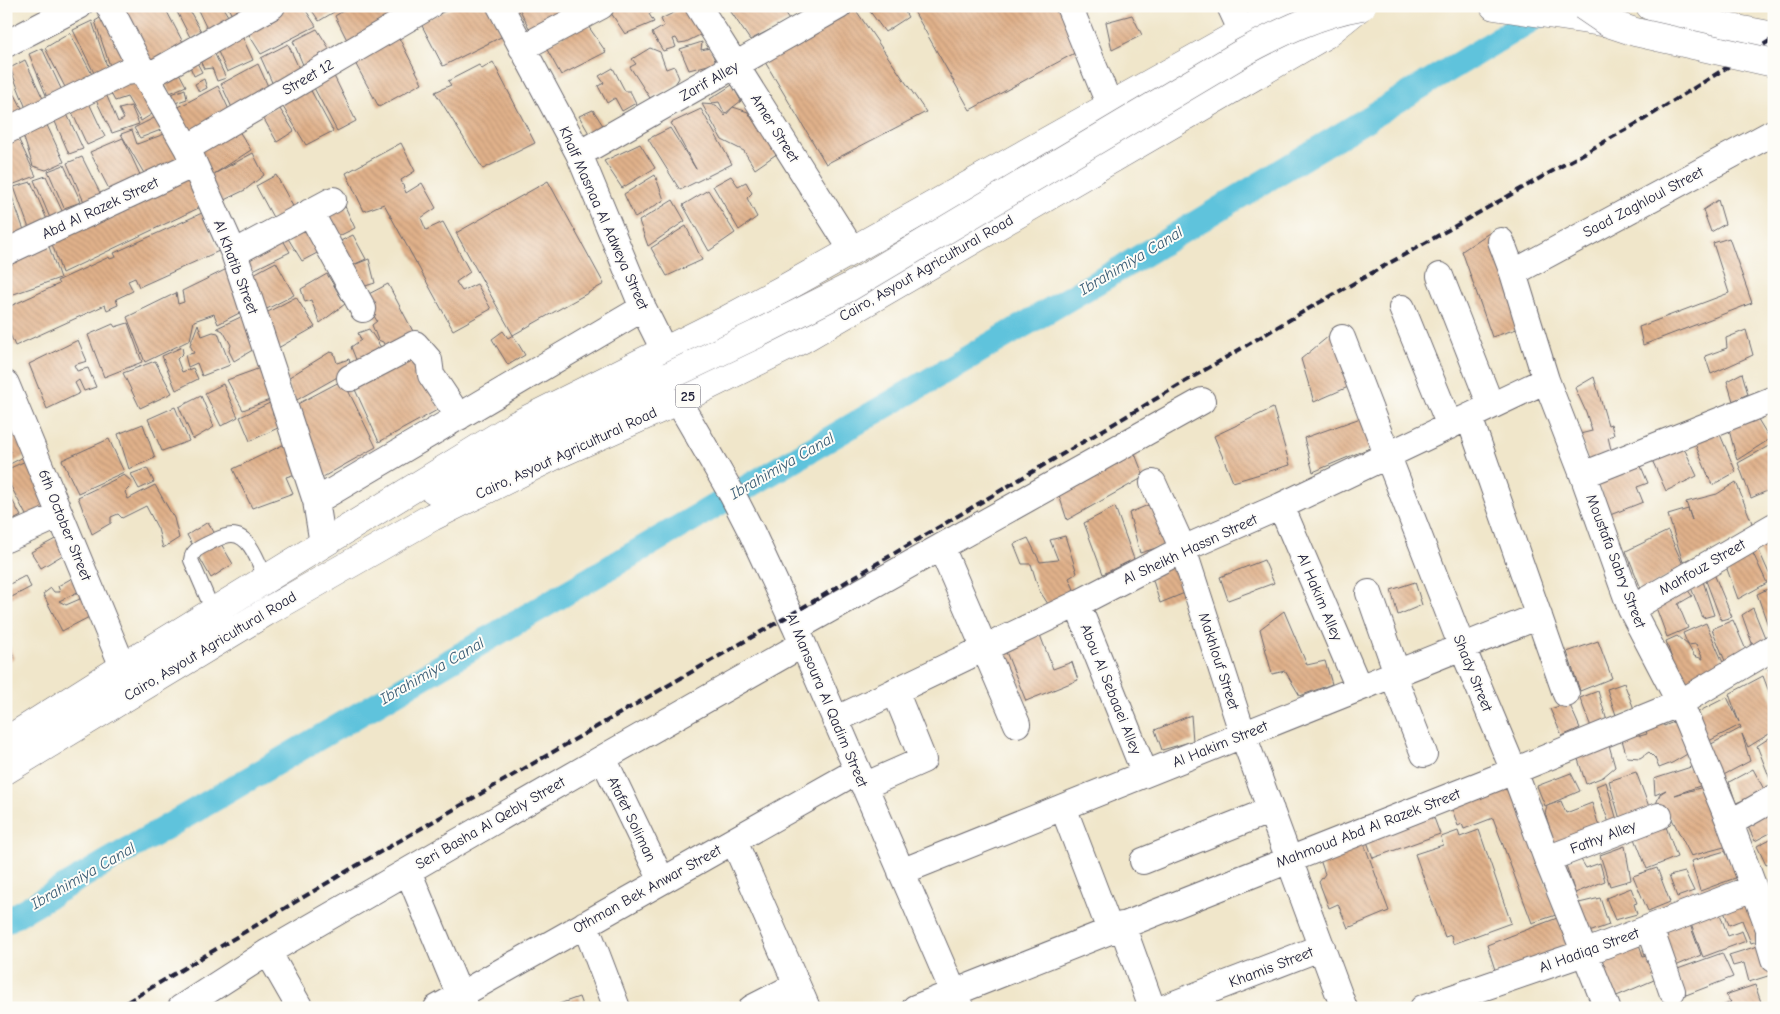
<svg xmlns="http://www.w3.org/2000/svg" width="1780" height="1014" font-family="'Comic Neue',sans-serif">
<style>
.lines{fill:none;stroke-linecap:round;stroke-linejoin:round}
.canal{stroke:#5ec3dc;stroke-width:25}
.building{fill:url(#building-back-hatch);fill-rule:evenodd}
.service-casing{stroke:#6a676d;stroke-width:16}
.minor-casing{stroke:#6a676d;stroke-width:28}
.secondary-casing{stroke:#6a676d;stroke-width:29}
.trunk-casing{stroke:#6a676d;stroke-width:29}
.service{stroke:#fff;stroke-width:14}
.minor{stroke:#fff;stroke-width:26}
.secondary{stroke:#fff;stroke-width:28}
.trunk{stroke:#fff;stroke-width:28}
.rail{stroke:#22223b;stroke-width:4;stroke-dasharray:8 4;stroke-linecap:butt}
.secondary-bridge-casing{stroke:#6a676d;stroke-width:29;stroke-linecap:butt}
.trunk-bridge-casing{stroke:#6a676d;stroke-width:29;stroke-linecap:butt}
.secondary-bridge{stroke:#fff;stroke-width:28}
.trunk-bridge{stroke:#fff;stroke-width:28}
.labels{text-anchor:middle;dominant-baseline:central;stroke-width:4;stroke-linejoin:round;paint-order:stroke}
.shield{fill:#fdfcf7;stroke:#646373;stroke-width:1}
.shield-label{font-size:14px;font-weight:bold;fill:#22223b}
.street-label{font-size:15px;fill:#22223b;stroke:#fdfcf7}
.water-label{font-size:16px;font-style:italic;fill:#375a73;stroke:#fdfcf7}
</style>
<defs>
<pattern id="building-back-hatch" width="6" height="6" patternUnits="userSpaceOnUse" patternTransform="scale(1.25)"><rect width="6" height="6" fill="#e0b18a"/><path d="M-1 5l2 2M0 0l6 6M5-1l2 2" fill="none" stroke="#c09878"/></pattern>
</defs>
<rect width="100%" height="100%" fill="#fdfcf7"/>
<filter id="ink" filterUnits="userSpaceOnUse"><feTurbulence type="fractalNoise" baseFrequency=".02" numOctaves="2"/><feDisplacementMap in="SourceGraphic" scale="10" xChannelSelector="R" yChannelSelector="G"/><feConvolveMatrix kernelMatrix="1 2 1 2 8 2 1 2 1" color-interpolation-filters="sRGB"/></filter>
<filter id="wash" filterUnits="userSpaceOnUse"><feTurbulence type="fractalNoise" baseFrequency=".0096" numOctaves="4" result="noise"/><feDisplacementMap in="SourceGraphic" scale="20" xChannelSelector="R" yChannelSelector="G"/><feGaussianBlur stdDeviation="1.12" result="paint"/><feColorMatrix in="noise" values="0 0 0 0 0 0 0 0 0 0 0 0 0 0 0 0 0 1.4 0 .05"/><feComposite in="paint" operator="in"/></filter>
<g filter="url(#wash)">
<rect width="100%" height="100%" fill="#f0e6ca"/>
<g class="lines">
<!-- canal -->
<path class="canal" d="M6,921L1128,264L1554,6"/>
</g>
<g id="blocks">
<!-- building -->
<path class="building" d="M122,6H164L185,46L148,67Z
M174,6H187L202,33L191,39Z
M196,6H222L231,21L208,31Z
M227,6H248L233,17Z
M286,6H303L316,26L261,54L246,30Z
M309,6H344L319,21Z
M351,6H388L395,20L349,44L335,16Z
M457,6H488L503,36L443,66L420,22Z
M518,6H567L571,17L533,36Z
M616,6H653L656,10L649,14L654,22L625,34L609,10Z
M687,6L702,34L686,42L679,43L676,38L673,39L676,47L663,51L652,33L664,26L661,19Z
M727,6H779L789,20L750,40Z
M866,6H901L908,17L885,32Z
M911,6H1065L1084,48L970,110Z
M855,9L926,112L826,164L762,57Z
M105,15L130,61L111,69L95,21Z
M1132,15L1142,35L1112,50L1106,22Z
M92,21L109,72L95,75L73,30Z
M586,23L606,52L561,75L545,46Z
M317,29L334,56L306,72L293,41Z
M70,33L94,78L67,91L45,48Z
M241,34L253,60L227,72L216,47Z
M398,36L422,83L379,107L354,61Z
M702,42L701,50L710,48L716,63L689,70L680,49Z
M288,44L301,73L275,89L261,58Z
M42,48L63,93L48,100L29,54Z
M212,48L226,78L217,81L212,68L204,69L198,56Z
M650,48L660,52L666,69L674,66L679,78L674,86L650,98L630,67L636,64L632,59Z
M195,59L202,72L194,76L188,62Z
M25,60L45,103L27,111L10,68Z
M493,62L535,143L483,169L435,92L451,85L448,81L479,65L482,69Z
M258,64L271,93L234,112L221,84Z
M613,68L625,91H630L636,103L622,111L615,98L607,103L598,86L604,83L599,76Z
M178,71L186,86L170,93L164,80Z
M333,74L356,121L337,131L313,86Z
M6,77L25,114L6,124Z
M137,77L157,111L141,121L127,97L115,101L108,88Z
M204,79L207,88L199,92L195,84Z
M732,85L741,101L733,107L748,112L760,132L764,131L778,153L755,169L744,151L722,140L702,104L716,105L725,116L733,107L725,114L719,102L712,103L710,99Z
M218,86L231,114L188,139L173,110Z
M309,87L333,131L306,145L280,102Z
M185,89L187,99L172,104L169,95Z
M106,94L118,122L124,119L119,109L131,106L139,124L112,133L95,98Z
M89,103L105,137L87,145L71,110Z
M278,106L294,131L277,142L261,114Z
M701,109L732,164L680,190L648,139L670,128L696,169L671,123Z
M593,110L604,127L590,135L579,116Z
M66,112L83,149L69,154L53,117Z
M160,115L166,128L140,138L134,128Z
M46,123L64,162L46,170L33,166L22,132Z
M237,128L251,150L214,174L253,153L264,175L245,190L220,202L197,150Z
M132,130L137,144L170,132L183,160L145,175L121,134Z
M17,136L36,176L6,187V142Z
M123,138L142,179L111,193L90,152Z
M401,143L415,171L401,180L406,193L422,183L436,208L421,218L426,230L443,222L470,272L456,282L462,291L477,284L491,309L453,330L384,204L364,211L346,173Z
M640,144L655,168L622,188L604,161Z
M82,157L101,195L84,202L67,163Z
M64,165L81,202L64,208L48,171Z
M195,171L207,204L62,273L51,241Z
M276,175L295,210L275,221L256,186Z
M655,175L664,200L635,218L624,194Z
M46,176L63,213L50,218L34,180Z
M731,176L738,186L746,182L752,193L747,198L757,217L739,230L713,186Z
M548,181L604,284L513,335L456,233Z
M31,182L48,222L30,231L14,187Z
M708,190L735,233L709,251L683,205Z
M10,191L25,233L6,243V193Z
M673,200L685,221L648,246L639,221Z
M1718,200L1725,224L1711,232L1703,210Z
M343,202L355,228L333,239L320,215Z
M202,213L219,251L139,287L135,278L128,281L133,291L116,299L118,305L107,310L105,305L15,346L6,325V308L59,284L57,281L109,257L110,259L116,257L114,253Z
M304,220L321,251L302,261L284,232Z
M686,226L702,260L667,276L651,248Z
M1492,231L1523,327L1492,337L1462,251Z
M280,235L290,252L247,273L241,255Z
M353,235L366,259L351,266L369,259L375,283L359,288L334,244Z
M1729,238L1752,303L1643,345L1639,327L1729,293L1713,243Z
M47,241L60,278L8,296L6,291V260Z
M276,262L294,295L261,312L248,277Z
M233,266L247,309L218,324L214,314L194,321L190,340L145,362L127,317L176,293L178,304L184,302L182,291Z
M327,274L345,304L320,323L311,300L305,302L301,289Z
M388,284L416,337L387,351L383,342L378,340L372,325L377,321L363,297Z
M296,297L315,327L271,352L261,321L270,317L266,313Z
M245,315L261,345L234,361L229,351L231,345L223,331L217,328Z
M128,323L142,362L104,377L88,335L113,324L115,327Z
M198,324L202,336L213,332L218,333L230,365L202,376L197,363L188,367L185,355L194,353L190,345Z
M369,329L384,352L359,367L351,347L361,340L358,333Z
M1746,330L1753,355L1711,374L1705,356L1727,348L1726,338Z
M503,331L508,338L513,335L525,355L508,365L492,339Z
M1335,331L1355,384L1314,402L1301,359Z
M78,340L87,361L74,365L77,371L88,368L96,387L84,391L79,380L75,383L80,393L47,409L29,364Z
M182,347L183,353L177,359L182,372L193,368L198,379L176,390L162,356Z
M411,351L441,408L379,442L352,383Z
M330,352L334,353L337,363L349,359L352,371L341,375L295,401L286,379Z
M155,361L172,393L140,408L123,373Z
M263,367L275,398L243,410L227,380Z
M1742,373L1748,394L1733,401L1727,381Z
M1594,377L1608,425L1611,424L1614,435L1608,437L1614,462L1591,468L1580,434L1592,431L1586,412L1575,388Z
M343,380L376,447L316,481L290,408Z
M223,384L238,417L221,426L205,393Z
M201,396L214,427L193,439L179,407Z
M272,402L280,427L250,441L240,417Z
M175,407L189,441L162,451L148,419Z
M1273,408L1290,465L1233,482L1214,436Z
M1369,415L1379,444L1313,472L1304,438Z
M1756,416L1770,439L1737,460L1729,430Z
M143,424L155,458L129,469L118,434Z
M1716,425L1736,472L1712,485L1691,434Z
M20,428L31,453L8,465L6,454L11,452L6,444V434Z
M109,439L124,472L78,493L62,460Z
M289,442L299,473L286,477L293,493L252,508L233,469Z
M1774,443V488L1751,498L1738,463Z
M1132,446L1144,477L1067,520L1057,489Z
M1683,446L1697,476L1666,491L1652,460Z
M30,459L50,504L27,517L6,477V470Z
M1640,464L1648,483L1637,487L1643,502L1610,515L1597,482Z
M147,468L154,482L139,489L131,474Z
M124,475L131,481L130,487L125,492L128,499L155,485L174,518L179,538L163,548L158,529L146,506L122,518L118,514L111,517V523L92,534L78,497Z
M1736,482L1752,523L1734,538L1683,562L1668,515L1688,509L1692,520L1686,502L1717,494Z
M6,489L21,516L6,524Z
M1153,503L1166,545L1140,553L1129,513Z
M1115,507L1134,559L1103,574L1084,523Z
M208,522L233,564L211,578L187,535Z
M1668,531L1684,567L1642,591L1626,551Z
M1774,533V579L1772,580L1756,544Z
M1065,536L1077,573L1069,578L1076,594L1048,604L1039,590L1031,564H1022L1014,544L1028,538L1040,562L1058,560L1050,540Z
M59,537L66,553L41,568L31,552Z
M1750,547L1767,583L1738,599L1724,561Z
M1181,556L1192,590L1160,603L1150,571Z
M1264,560L1274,583L1228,600L1220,577Z
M1712,569L1732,617L1721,620L1703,573Z
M81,573L86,588L59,601L66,605L80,599L78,592L89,591L97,613L62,631L43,594L51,588L54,592H60L58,586Z
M1701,575L1714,615L1703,618L1688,580Z
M25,576L31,587L6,600V586Z
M1415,582L1422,605L1398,615L1391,590Z
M1685,586L1692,596L1678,604L1688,628L1667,637L1654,602Z
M1774,586V632L1771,634L1757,594Z
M1753,608L1766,640L1753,646L1742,615Z
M1284,611L1307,665L1325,661L1332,684L1300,696L1285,671L1272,674L1260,629Z
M1733,620L1746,650L1725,661L1712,629Z
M1706,623L1724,665L1682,689L1666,641L1677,636L1688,645L1683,633ZM1696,644L1703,659L1694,656L1688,645Z
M1040,635L1053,669L1072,662L1078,680L1026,701L1006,652Z
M6,637L14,658L6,663Z
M1598,641L1612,678L1580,691L1567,652Z
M1774,667V684L1768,669Z
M1763,676L1774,705V731L1748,747L1742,734L1750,761L1716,779L1704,748L1741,728L1740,725L1703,744L1692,715L1727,697L1739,722L1729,694Z
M1624,683L1634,709L1616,715L1607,689Z
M1598,691L1607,721L1591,727L1580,698Z
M1569,703L1580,728L1562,736L1550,709Z
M1191,715L1193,741L1162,750L1155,730Z
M1679,720L1689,753L1672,763L1659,768L1655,758L1649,752L1640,758L1627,757L1622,740L1637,734L1640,736L1647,734L1645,727L1662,721L1664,726Z
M1774,735V783L1772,784L1757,746Z
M1609,745L1615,767L1603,777L1586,784L1576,753Z
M1697,765L1705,784L1675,795L1707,786L1728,846L1691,856L1672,819L1661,808L1654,809L1660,794L1666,790L1655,795L1654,779Z
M1753,769L1766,793L1753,796L1736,803L1729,782Z
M1636,772L1651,812L1621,823L1609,781Z
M1571,773L1580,791L1545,806L1537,786Z
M1512,781L1556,915L1532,923L1493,818L1464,829L1462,824L1458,826L1450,803Z
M1606,782L1618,824L1610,826L1596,786Z
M1561,801L1566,813L1592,803L1600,830L1556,847L1545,814L1547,806Z
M1774,809V831L1755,841L1746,823Z
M1431,810L1440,834L1373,858L1365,836Z
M1665,824L1677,857L1647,869L1634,836Z
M1479,830L1511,923L1453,944L1451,935L1445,937L1415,854L1443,845L1441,837L1458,831L1460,837Z
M1774,837V861L1766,865L1757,846Z
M1362,838L1389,911L1348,928L1338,904L1329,908L1319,882L1325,874L1318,854Z
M1625,846L1631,880L1610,886L1600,855Z
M1725,851L1738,877L1700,891L1691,861Z
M1580,858L1586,868L1600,863L1605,881L1575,893L1565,862Z
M1657,868L1670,902L1648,911L1633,876Z
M1685,872L1694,891L1677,897L1669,876Z
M1631,888L1637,903L1634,904L1637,914L1615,920L1606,898Z
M1747,894L1764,939L1751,943L1742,920L1729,925L1721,903Z
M1600,898L1609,925L1589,932L1579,903Z
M1717,906L1728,936L1742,931L1746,941L1703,957L1688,916Z
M1565,915L1576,944L1496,973L1487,945Z
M1688,919L1701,955L1671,968L1657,929Z
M1637,938L1643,956L1652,953L1661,977L1612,998L1594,955Z
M1767,943L1774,966V974L1749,982L1744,963L1733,966L1729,955Z
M1722,953L1733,977L1686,995L1675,970Z
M1755,985L1763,1008H1718L1731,1002L1725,995Z
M579,997L583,1008H561L559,1004Z"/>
</g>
</g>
<g filter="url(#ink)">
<use href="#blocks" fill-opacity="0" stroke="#6a676d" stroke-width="1"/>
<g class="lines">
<defs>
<path id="service" d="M213,611L191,560C192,551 199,548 207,544C214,541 223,535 232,535C251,535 259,565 266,579"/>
<path id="minor" d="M109,6L142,70L187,148L234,253L316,501L323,544
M500,6L579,154L643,308L664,350
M698,6L852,250
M1069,6L1110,106
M1230,6L1242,32
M6,44L79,6
M522,48L601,6
M6,131L125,72L142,70L156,72L272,6
M187,148L429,6
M579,154L839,6
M310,212L363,309
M1501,241L1513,273L1546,380L1583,475L1631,609L1680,703L1730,823L1769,929V942L1774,959
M6,252L194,164
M234,253L333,200
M1513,273L1774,132
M1440,276L1491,406
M1402,308L1450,426
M1342,338L1462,647L1514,771L1547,859L1607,1008
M350,378L415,344L429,360L431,375L459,417
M6,384L123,667
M678,401L733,496L751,531L796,628L960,1007
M1469,417L1566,694
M1583,475L1774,399
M1153,483L1183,549L1243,735L1344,1008
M316,501L643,308
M1281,506L1359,688
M6,539L60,515
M941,547L1017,724
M1369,593L1397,673
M1077,604L1145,774
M1631,609L1774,526
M796,628L1202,401
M1393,675L1424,754
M835,720L1077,604L1183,549L1281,506L1546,380
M603,758L662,881
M864,786L923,760L895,691
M1063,807L1110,930
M1730,823L1774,798
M734,841L807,1008
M1547,859L1659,816
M1143,861L1271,810
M408,871L465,1008
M901,872L1539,616
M585,924L617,1008
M1122,925L1152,1008
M1650,928L1672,991
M268,952L300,1008
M181,1008L268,952L603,758L803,644
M437,1008L857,771
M752,1008L797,985
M915,1008L1514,771L1680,703L1774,647
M1164,1008L1322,947
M1423,1008L1584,953L1753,888"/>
<path id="secondary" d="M1650,6C1686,22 1735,28 1774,36"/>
<path id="trunk" d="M1494,6L1608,23
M434,490L462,479L669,376
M6,741L123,667L516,425L726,320L787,287L1288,6
M6,770L266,612L432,517L554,456L678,401L803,339L1325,35L1361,6"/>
</defs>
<!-- service casing -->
<use href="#service" class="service-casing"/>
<!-- minor casing -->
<use href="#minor" class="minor-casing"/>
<!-- secondary casing -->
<use href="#secondary" class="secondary-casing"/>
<!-- trunk casing -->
<use href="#trunk" class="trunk-casing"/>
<!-- service -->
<use href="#service" class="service"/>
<!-- minor -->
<use href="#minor" class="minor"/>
<!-- secondary -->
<use href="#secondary" class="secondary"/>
<!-- trunk -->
<use href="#trunk" class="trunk"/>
<!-- rail -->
<path class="rail" d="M117,1008L349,870L790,615L1308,309L1643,120L1774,38"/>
<defs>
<path id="secondary-bridge" d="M1583,6L1608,23L1635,32L1774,63"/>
<path id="trunk-bridge" d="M669,376L757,334L848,288L1244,52C1281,32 1320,13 1362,6"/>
</defs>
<!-- secondary-bridge casing -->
<use href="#secondary-bridge" class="secondary-bridge-casing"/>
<!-- trunk-bridge casing -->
<use href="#trunk-bridge" class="trunk-bridge-casing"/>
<!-- secondary-bridge -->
<use href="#secondary-bridge" class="secondary-bridge"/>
<!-- trunk-bridge -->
<use href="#trunk-bridge" class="trunk-bridge"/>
</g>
</g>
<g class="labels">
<!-- shield labels -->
<rect class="shield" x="675.5" y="384.5" width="25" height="23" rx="4"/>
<g class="shield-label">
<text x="688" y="396">25</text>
</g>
<!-- street labels -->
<g class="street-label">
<text transform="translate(308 77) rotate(-30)">Street 12</text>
<text transform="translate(709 81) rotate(-30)">Zarif Alley</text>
<text transform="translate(775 128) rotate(58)">Amer Street</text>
<text transform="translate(1643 202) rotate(-28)">Saad Zaghloul Street</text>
<text transform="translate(100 208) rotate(-25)">Abd Al Razek Street</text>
<text transform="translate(604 218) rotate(66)">Khalf Masnaa Al Adweya Street</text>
<text transform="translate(236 267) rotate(69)">Al Khatib Street</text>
<text transform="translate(926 268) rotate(-30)">Cairo, Asyout Agricultural Road</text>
<text transform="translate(566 453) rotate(-25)">Cairo, Asyout Agricultural Road</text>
<text transform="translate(65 525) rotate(68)">6th October Street</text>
<text transform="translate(1190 549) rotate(-25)">Al Sheikh Hassn Street</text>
<text transform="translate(1616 561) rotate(69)">Moustafa Sabry Street</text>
<text transform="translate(1702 567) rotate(-30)">Mahfouz Street</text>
<text transform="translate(1320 597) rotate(67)">Al Hakim Alley</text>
<text transform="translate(210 646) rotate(-31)">Cairo, Asyout Agricultural Road</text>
<text transform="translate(1219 661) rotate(72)">Makhlouf Street</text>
<text transform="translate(1473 673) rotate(68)">Shady Street</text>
<text transform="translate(1111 689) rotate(68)">Abou Al Sebaaei Alley</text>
<text transform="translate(827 700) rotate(67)">Al Mansoura Al Qadim Street</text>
<text transform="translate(1220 744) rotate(-22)">Al Hakim Street</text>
<text transform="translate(632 819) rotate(64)">Atafet Soliman</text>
<text transform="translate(490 823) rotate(-30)">Seri Basha Al Qebly Street</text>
<text transform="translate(1368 828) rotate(-21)">Mahmoud Abd Al Razek Street</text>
<text transform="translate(1603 837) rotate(-21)">Fathy Alley</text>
<text transform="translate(647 889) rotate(-29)">Othman Bek Anwar Street</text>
<text transform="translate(1589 950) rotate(-20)">Al Hadiqa Street</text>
<text transform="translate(1271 967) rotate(-21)">Khamis Street</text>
</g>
<!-- water labels -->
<g class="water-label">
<text transform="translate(1131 261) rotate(-31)">Ibrahimiya Canal</text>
<text transform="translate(782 466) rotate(-30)">Ibrahimiya Canal</text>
<text transform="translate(432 671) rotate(-30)">Ibrahimiya Canal</text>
<text transform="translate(83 876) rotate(-30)">Ibrahimiya Canal</text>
</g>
</g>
<!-- margin -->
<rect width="1780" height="1014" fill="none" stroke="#fdfcf7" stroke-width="25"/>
</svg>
